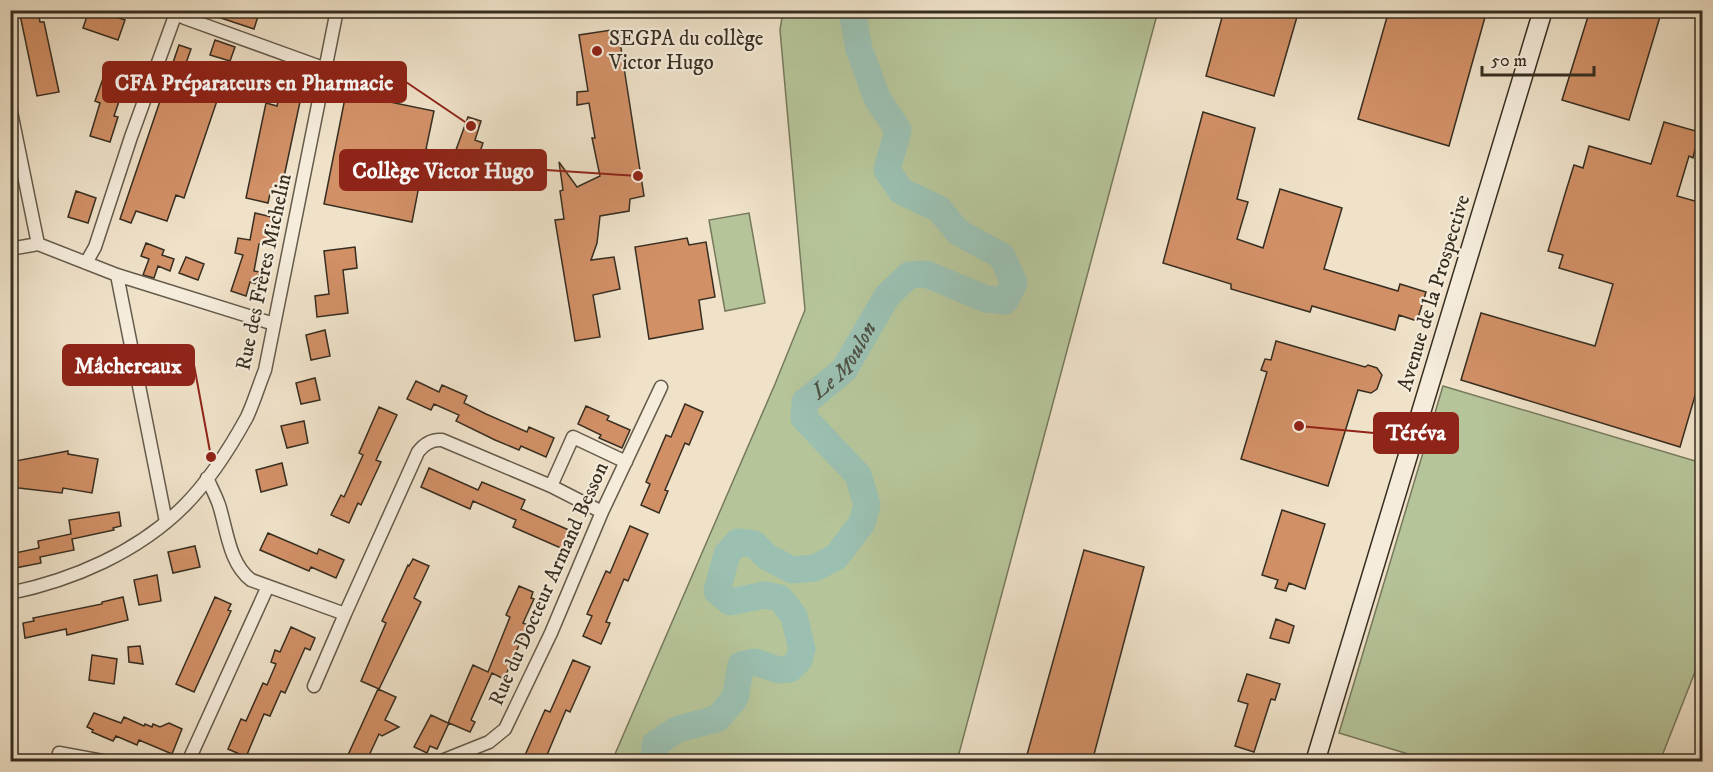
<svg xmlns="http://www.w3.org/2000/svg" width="1713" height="772" font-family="'IM FELL DW Pica',serif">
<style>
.green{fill:#b6c499;stroke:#76795d;stroke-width:1.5}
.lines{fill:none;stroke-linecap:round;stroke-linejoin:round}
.river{stroke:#9bbfb0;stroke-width:27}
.building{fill:#d29067;stroke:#372e21;stroke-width:1.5}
.street-casing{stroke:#655b4b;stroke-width:15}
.secondary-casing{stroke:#372e21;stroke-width:21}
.street{stroke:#f5ecdc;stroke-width:12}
.secondary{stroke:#f5ecdc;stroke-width:18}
.poi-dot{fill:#8f2418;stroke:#f5ecdc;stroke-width:2}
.labels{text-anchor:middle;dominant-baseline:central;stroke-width:4.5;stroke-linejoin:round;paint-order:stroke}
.poi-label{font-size:21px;fill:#372e21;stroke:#f5ecdc;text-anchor:start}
.street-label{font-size:21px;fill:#372e21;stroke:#f5ecdc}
.water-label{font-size:22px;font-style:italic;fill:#505245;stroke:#f5ecdc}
.leader{fill:none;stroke:#8f2418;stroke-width:2}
.callout-dot{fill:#8f2418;stroke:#f5ecdc;stroke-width:2}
.callout{fill:#8f2418;stroke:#8f2418;stroke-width:2}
.callout-label{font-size:22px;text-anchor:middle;font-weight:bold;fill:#fff}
</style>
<rect width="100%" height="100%" fill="#efe2c9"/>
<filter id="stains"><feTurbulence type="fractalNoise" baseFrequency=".00333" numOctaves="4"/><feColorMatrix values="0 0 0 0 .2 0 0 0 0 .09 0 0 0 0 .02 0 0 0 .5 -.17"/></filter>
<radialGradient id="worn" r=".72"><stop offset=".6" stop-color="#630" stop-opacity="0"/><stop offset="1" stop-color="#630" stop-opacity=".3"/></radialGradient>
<!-- green -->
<path class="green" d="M783,11H1158L957,761H612L775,384L805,310L780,30Z
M749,213L765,303L725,311L709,220Z
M1443,386L1702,463V654L1660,761H1431L1339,733Z"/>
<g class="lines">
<!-- river -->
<path class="river" id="s1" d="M654,762L655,744L678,729L717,719L735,698L741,665L755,662L779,670L790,669L799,660L802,649L794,616L780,598L765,595L730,602L717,591L727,554L738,542L754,544L767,557L792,570L815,568L836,557L862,523L867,505L858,475L804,418L805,402L844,370L887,296L909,275L926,274L986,299L1005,301L1014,283L1002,256L958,232L939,209L901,191L887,170L898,130L877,98L859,49L853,16L850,10"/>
</g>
<!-- building -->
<path class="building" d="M19,10H38L40,22H44L59,92L37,96Z
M89,10H96L125,20L118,40L83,28Z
M207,10H260L254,29L206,13Z
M1224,10H1299L1274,96L1206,76Z
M1389,10H1487L1449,146L1358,119Z
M1590,10H1662L1629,120L1562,100Z
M618,29L644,196L630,199L629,211L600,216L597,243L591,260L614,257L620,289L593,295L600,337L575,341L555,220L564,219L560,191L563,190L559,162L577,187L600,176L592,138H595L589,103L577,105V92L588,91L579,35Z
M215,40L235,47L230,61L210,55Z
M179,45L191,49L180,80L205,89L208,81L222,86L184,198L176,195L167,221L136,211L131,223L120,219Z
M286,64L299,68L296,81L304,83L281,191L271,189L268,203L246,198L266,103L277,106Z
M107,67L128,75L114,116L118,117L110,142L90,136L100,103L95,101Z
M346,93L434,111L426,149L453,158L468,117L481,121L475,140L483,143L479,155L490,158V175L481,181L445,169L423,165L412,222L324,204Z
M1203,112L1255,128L1237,199L1248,202L1237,239L1263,248L1280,189L1342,208L1324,269L1398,291L1400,284L1426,292L1417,321L1399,315L1395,330L1312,306L1310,312L1231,289V284L1163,263Z
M1664,122L1699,132L1693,158L1689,156L1677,196L1702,203V372L1680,447L1461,380L1481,313L1595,346L1613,284L1559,268L1563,255L1548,251L1565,194L1574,165L1583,168L1589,146L1651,164Z
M76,191L96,198L88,223L68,217Z
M255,213L276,218L270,246L259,244L254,271L265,273L262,286L250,282L246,296L231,291L243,255L235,253L238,238L250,240Z
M687,238L689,245L706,242L715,297L699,300L703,329L649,339L635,247Z
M146,243L164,250L162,255L174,259L170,271L158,266L154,278L143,275L149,259L141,256Z
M355,247L357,268L343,270L348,313L317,317L315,296L329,294L324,251Z
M186,257L204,264L198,280L179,273Z
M325,330L330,356L311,360L306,335Z
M1276,341L1365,367L1368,365L1377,368L1382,375L1377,389L1371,393L1358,390L1328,486L1241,459L1267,372L1261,370L1265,359L1271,360Z
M315,378L320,400L301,404L296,383Z
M416,381L439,392L442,385L467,396L464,403L486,414L527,432L529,427L554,438L546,457L521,446L519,450L495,440L456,421L459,415L434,404L431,410L407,399Z
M685,404L703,412L689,445L685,443L665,490L668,491L659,513L641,505L650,484L646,482L666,435L671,437Z
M586,406L609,416L607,420L630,430L622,448L599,438L601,435L578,424Z
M379,407L397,415L376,460L381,462L361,505L358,503L349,523L331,515L341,495L344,497L363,455L359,453Z
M304,421L308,443L287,448L281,426Z
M68,451V454L98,459L92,493L63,488L62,493L10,487V462Z
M282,463L287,485L261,492L256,470Z
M429,468L478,490L482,482L525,500L521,509L571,531L563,549L513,527L516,520L473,501L470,509L421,487Z
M1282,510L1325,524L1305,589L1289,583L1286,591L1275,588L1278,580L1262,575Z
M119,512L121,526L113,528L114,530L72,539L74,550L40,557L41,563L10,569V554L39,548L38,541L71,534L69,520Z
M630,526L648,534L628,581L624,579L606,622L610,623L601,644L583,636L592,616L587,614L606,571L610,573Z
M268,533L317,554L319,549L344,560L336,578L311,567L309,571L260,550Z
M195,546L200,567L173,573L168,552Z
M1084,550L1144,567L1092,762H1025Z
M413,559L429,566L414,598L421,602L379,689L361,681L386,623L382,621L408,565L409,566Z
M157,575L161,601L139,605L134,580Z
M519,586L533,592L531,598L534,599L523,623L528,625L504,679L492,673L471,720L475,722L470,732L449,723L437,749L430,746L427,753L414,747L431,715L448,723L473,665L488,672L510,617L506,615Z
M123,597L128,620L67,635L66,629L25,638L23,623L34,621L33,618L102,604V602Z
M215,597L231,604L228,610L231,611L194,692L176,684Z
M1276,619L1294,626L1289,643L1270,638Z
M291,627L315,638L310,650L305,648L285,693L281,691L270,716L264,714L246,757L228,749L241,719L246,721L263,683L267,685L276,664L271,662L275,650L280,652Z
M140,646L143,664L129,662L128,647Z
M92,655L117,659L114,684L89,680Z
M573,660L590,667L570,712L566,710L544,762H522L545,710L550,712Z
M1247,674L1280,684L1275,700L1271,699L1254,752L1235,746L1248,704L1238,701Z
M378,689L396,697L385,720L399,727L382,736L379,734L366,762H361L348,755Z
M94,713L121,723L124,717L144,726L145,724L152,727L153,724L160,727L169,723L182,729L172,754L139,740L137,745L116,736L113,741L92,732L93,730L87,727Z"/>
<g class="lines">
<defs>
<path id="street" d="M170,11L185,18L326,69
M10,107L38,244
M10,249L38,244L117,275L274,324
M86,263L95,247L131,137L176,13
M117,275L166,522
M207,478C211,487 216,496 219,505C227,530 229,563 251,580L345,614L418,452C424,444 431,439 442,440L551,486L602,512
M551,486L573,437L626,462
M10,593C73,580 138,552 184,506C209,481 230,448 247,417C254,402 259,385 265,370L337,10
M314,686L345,614
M59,753L108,762
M188,762L268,586
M439,762L489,742L505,729L551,633L602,512L661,387"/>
<path id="secondary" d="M1315,762L1543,10"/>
</defs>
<!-- street casing -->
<use href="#street" class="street-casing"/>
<!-- secondary casing -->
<use href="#secondary" class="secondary-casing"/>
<!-- street -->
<use href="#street" class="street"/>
<!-- secondary -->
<use href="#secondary" class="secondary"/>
</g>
<!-- markers -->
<circle class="poi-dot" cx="597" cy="51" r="6"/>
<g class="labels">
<!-- poi labels -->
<g class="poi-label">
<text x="609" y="39">SEGPA du collège<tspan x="609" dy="24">Victor Hugo</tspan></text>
</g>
<!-- street labels -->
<g class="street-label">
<text transform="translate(264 272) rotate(-78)">Rue des Frères Michelin</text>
<text transform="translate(1434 293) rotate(-73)">Avenue de la Prospective</text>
<text transform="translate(549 584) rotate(-66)">Rue du Docteur Armand Besson</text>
</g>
<!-- water labels -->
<g class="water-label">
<text stroke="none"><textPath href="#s1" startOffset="756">Le Moulon</textPath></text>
</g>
</g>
<!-- callouts -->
<path class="leader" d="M471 126L406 82M638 176L546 170M211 457L194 365M1299 426L1374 433"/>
<g class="callout-dot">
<circle cx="471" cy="126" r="6"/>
<circle cx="638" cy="176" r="6"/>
<circle cx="211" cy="457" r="6"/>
<circle cx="1299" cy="426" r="6"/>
</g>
<g class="callout">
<rect x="103" y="62" width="303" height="40" rx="6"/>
<rect x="340" y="150" width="206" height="40" rx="6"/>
<rect x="63" y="345" width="131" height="40" rx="6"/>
<rect x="1374" y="413" width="84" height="40" rx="6"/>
</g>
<g class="callout-label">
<text x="254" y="90">CFA Préparateurs en Pharmacie</text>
<text x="443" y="178">Collège Victor Hugo</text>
<text x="128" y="373">Mâchereaux</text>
<text x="1416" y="440">Téréva</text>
</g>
<!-- margin -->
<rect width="1713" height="772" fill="none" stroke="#efe2c9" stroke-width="36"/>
<rect x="12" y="12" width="1689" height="748" fill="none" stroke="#372e21" stroke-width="3"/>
<rect x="18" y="18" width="1677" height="736" fill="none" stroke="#372e21" stroke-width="1.5"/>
<!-- scale -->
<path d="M1482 66v9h112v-9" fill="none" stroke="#372e21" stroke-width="3"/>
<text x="1491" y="66" font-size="18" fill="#372e21" stroke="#f5ecdc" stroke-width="4.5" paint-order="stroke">50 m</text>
<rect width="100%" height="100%" filter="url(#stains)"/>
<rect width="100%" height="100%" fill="url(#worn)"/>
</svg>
